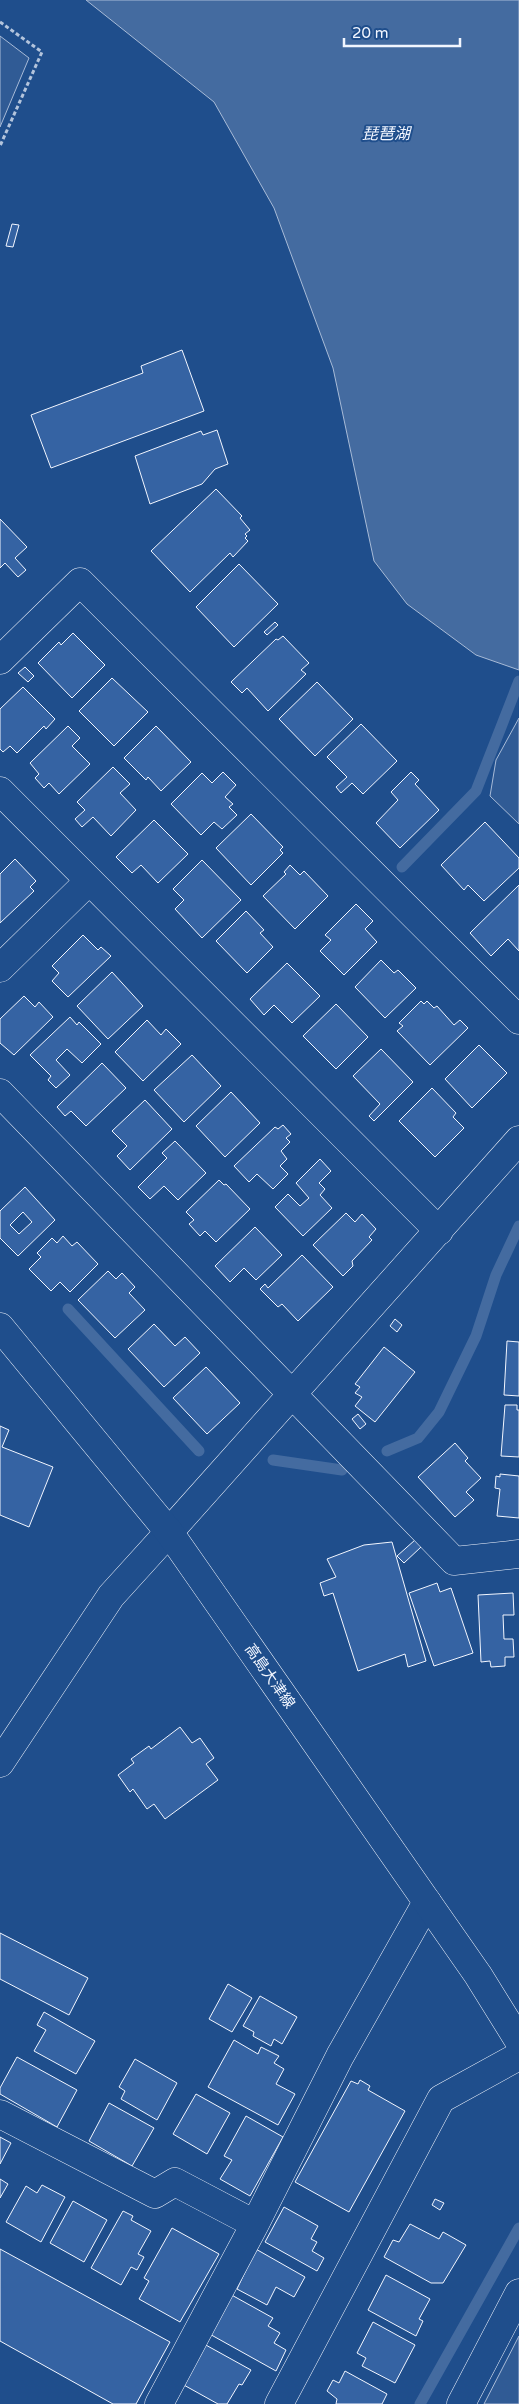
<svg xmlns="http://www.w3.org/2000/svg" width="519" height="2404" font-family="'Varela Round','Noto Sans JP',sans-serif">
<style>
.built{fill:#305b95;stroke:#a8bbd7}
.water{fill:#446ba0;stroke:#a8bbd7}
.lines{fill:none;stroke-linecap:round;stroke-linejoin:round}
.stream{stroke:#446ba0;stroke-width:11}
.building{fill:#3563a3;stroke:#f2f6ff;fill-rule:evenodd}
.minor-casing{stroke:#f2f6ff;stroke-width:29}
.tertiary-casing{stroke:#f2f6ff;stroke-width:29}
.secondary-casing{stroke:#f2f6ff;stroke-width:29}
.path{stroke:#b3c4dc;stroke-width:3;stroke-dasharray:4 2.5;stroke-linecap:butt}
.minor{stroke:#1f4e8c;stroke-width:28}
.tertiary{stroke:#1f4e8c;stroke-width:28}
.secondary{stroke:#1f4e8c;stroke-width:28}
.labels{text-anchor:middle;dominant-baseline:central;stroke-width:4;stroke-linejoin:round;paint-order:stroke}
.street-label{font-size:15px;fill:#f2f6ff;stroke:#1f4e8c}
.water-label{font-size:16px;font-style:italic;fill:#f2f6ff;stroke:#1f4e8c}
</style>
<rect width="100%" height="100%" fill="#1f4e8c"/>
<!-- built -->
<path class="built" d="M0,36L29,58L0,127Z
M519,718V824L490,796L496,760Z
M519,2336V2404H484Z"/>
<!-- water -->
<path class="water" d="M86,0H519V670L476,655L407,604L374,561L333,368L274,208L214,102Z"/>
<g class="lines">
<!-- stream -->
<path class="stream" d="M402,867L476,791L519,681
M68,1309L199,1451
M387,1451L418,1438L439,1412L476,1336L496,1275L519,1226
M273,1460L342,1470
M420,2404L519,2228"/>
</g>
<!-- building -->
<path class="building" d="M12,224L19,225L13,247L6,246Z
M182,350L204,411L51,468L31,415L143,373L141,366Z
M217,430L228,464L215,469L202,484L150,504L135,456L201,431L203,435Z
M216,489L242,516L240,518L250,530L245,534L247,536L245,538L248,541L233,557L230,553L190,592L151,551Z
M0,519L27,547L15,558L26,570L18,577L5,563L0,568Z
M239,564L278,604L234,647L196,607Z
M275,622L278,625L267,635L264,632Z
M73,633L105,665L72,698L38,663L59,642L61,645Z
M283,636L309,663L301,670L306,674L268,711L247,688L242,693L231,682L276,639L278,640Z
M25,667L34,676L28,682L18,673Z
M112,678L148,712L114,746L79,711Z
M317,682L353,719L315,756L279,719Z
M23,687L55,719L46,729L44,726L17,753L10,746L3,752L0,749V709Z
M361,724L397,761L363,794L352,783L341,793L336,787L347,777L327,757Z
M68,726L80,738L72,746L90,764L59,794L49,783L44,788L35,778L39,774L30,763Z
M156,726L191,762L161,791L148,777L146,780L124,758Z
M113,767L130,784L120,793L136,810L111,836L93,817L82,827L75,819L85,810L77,802Z
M223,772L236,785L225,797L233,804L229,807L237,815L222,829L214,822L201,835L171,804L202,773L212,783Z
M411,772L419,780L415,784L439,810L400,848L376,823L398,800L391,792Z
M251,814L283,847L280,850L283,853L251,885L216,848Z
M154,820L188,854L158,883L141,865L132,873L116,857Z
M485,822L519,858V868L484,901L468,885L464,890L441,865Z
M15,859L36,881L30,887L34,891L0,923V874Z
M202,860L241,900L202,938L175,909L184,900L173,889Z
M290,865L300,875L304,871L328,896L295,929L263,896L286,874L284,872Z
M519,885V951L508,939L491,956L470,933Z
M356,904L373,921L365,929L377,942L344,975L320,951L331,940L325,935Z
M246,911L264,930L260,933L273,947L247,973L216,941Z
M83,935L98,950L101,947L111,956L68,997L52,981L59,973L52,966Z
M381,960L394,973L398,970L416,988L385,1018L355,987Z
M287,963L320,996L292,1023L274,1005L264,1015L250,999Z
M112,972L143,1006L108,1039L77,1006Z
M24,996L35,1007L39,1002L53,1017L14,1055L0,1043V1019Z
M421,1001L424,1004L427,1001L434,1008L437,1006L454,1025L460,1020L468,1028L430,1065L397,1031L403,1026L399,1023Z
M336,1004L368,1037L336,1069L303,1036Z
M70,1017L77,1025L79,1022L101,1044L82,1063L67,1049L56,1060L70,1075L56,1088L48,1080L51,1076L30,1055Z
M147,1020L161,1035L166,1029L181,1044L143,1081L115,1052Z
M479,1045L507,1073L472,1108L445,1079Z
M381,1049L413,1082L374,1121L369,1116L380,1104L353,1076Z
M192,1055L221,1086L184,1122L154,1090Z
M102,1063L126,1088L86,1126L71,1111L65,1116L57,1107Z
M432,1088L456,1113L453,1117L464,1128L435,1157L399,1121Z
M231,1092L260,1123L225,1157L196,1126Z
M145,1100L172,1129L130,1170L117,1156L127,1146L112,1131Z
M283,1125L291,1134L286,1138L290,1142L281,1151L287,1159L280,1166L288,1174L273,1189L257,1174L249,1182L234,1166L275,1127L278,1129Z
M175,1141L206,1173L178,1200L164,1186L150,1199L138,1187L167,1158L162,1153Z
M320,1159L331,1171L319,1183L325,1189L320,1195L332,1208L303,1236L275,1207L288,1194L300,1206L309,1198L296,1183Z
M219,1180L224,1185L226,1184L250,1209L216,1242L205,1231L200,1236L189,1224L194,1220L186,1212Z
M25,1187L55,1220L18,1256L0,1238V1211ZM23,1212L32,1222L19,1234L10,1225Z
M346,1213L355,1222L362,1214L376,1229L369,1237L372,1240L352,1261L353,1266L343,1276L313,1245Z
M255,1227L282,1255L256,1280L244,1268L230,1282L215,1266Z
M63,1236L72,1246L77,1242L98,1264L70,1292L60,1282L51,1291L29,1269L41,1257L37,1253L52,1238L57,1243Z
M302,1255L333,1287L298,1321L282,1304L278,1307L260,1289L265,1284L268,1288Z
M108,1271L116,1279L122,1273L135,1287L129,1293L145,1310L115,1338L78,1300Z
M395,1319L402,1325L397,1332L390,1326Z
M154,1324L175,1346L185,1337L200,1353L164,1387L128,1349Z
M507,1341L519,1342V1396L504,1395Z
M384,1347L415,1372L375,1422L355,1406L362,1397L355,1393L360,1387L355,1384Z
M206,1367L240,1403L207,1434L173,1398Z
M505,1405H517V1410H519V1457L501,1456Z
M358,1414L366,1424L360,1429L352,1419Z
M0,1426L9,1430L2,1447L53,1467L29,1527L0,1515Z
M455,1443L468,1458L465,1461L481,1478L466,1492L474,1500L455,1517L418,1477Z
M500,1474L519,1476V1518L497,1516L500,1489L495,1488L496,1476L500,1477Z
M415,1540L421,1547L404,1563L397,1556Z
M392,1542L426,1661L408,1667L405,1654L358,1671L333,1593L324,1596L320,1583L336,1577L327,1559L364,1545Z
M437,1583L440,1592L451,1588L473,1653L434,1666L409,1593Z
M513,1593L514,1615H503L504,1639H513L514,1657H505V1666L491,1667L490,1661L481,1662L478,1595Z
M180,1727L192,1743L200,1738L214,1758L206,1764L218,1780L165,1819L154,1804L147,1809L133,1789L130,1792L118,1775L134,1763L131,1759L149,1746L151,1749Z
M0,1933L88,1978L69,2015L0,1979Z
M228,1984L252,1998L232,2032L209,2019Z
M260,1996L297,2017L282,2044L274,2039L271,2046L253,2036L254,2032L243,2026Z
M44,2012L95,2041L76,2074L34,2051L46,2030L37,2025Z
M234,2040L258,2054L261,2047L279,2056L274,2063L284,2069L276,2084L295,2094L278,2125L208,2087Z
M17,2057L77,2090L57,2127L0,2094V2088Z
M135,2059L177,2083L157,2120L121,2099L125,2091L119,2087Z
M360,2080L370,2086L368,2090L405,2111L349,2212L295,2182L351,2081L358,2084Z
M196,2094L230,2113L207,2154L173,2134Z
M109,2103L154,2128L132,2166L89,2141Z
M246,2116L283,2137L250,2196L220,2179L232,2160L224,2156Z
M0,2137L11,2143L0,2164Z
M0,2179L8,2184L0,2198Z
M42,2185L65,2197L41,2242L6,2222L26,2186L37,2193Z
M435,2199L444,2203L440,2210L432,2205Z
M73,2201L107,2220L84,2262L50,2243Z
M284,2207L318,2226L311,2239L317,2242L312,2251L324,2258L317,2271L265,2242Z
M123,2211L133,2216L131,2220L151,2231L138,2254L144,2257L137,2270L131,2267L121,2285L91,2268Z
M410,2224L439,2239L443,2232L466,2245L443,2283H431L384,2257L393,2240L399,2242Z
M172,2228L219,2254L180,2322L139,2299L149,2281L144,2278Z
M254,2248L305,2277L294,2297L276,2287L267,2305L237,2289L246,2270L242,2269Z
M0,2249L170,2342L136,2404H113L0,2341Z
M386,2275L430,2299L419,2319L423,2321L416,2336L368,2310Z
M228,2293L273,2318L268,2326L280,2333L274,2343L286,2350L276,2371L206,2332Z
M373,2322L415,2345L395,2383L362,2366L366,2358L357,2353Z
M204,2344L251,2370L242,2385L239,2384L227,2404H218L182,2384Z
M345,2371L387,2394L382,2404H336L337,2399L327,2391L333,2380L339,2383Z"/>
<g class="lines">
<defs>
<path id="minor" d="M0,660L80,582L519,1020
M0,791L439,1231
M0,968L89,881
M0,1093L454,1561L519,1554
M169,1532L519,1140
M0,2114L155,2194L175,2182L255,2224
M159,2404L255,2224L340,2056L427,1902
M279,2404L441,2099L519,2056
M461,2404L519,2293"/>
<path id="tertiary" d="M0,1763L111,1596L169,1532"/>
<path id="secondary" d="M0,1327L169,1532L478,1975L519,2041"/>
</defs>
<!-- minor casing -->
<use href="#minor" class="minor-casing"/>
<!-- tertiary casing -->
<use href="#tertiary" class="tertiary-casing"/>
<!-- secondary casing -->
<use href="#secondary" class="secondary-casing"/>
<!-- path -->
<path class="path" d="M0,22L42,52L0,146"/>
<!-- minor -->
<use href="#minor" class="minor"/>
<!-- tertiary -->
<use href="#tertiary" class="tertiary"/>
<!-- secondary -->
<use href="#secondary" class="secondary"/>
</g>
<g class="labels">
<!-- street labels -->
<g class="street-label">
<text transform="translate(270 1676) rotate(55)">高島大津線</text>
</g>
<!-- water labels -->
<g class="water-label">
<text x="386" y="134">琵琶湖</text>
</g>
</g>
<!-- scale -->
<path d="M344 38v8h116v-8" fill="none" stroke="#f2f6ff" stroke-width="2.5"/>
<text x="352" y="38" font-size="15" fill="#f2f6ff" stroke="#1f4e8c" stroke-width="4" paint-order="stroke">20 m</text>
</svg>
